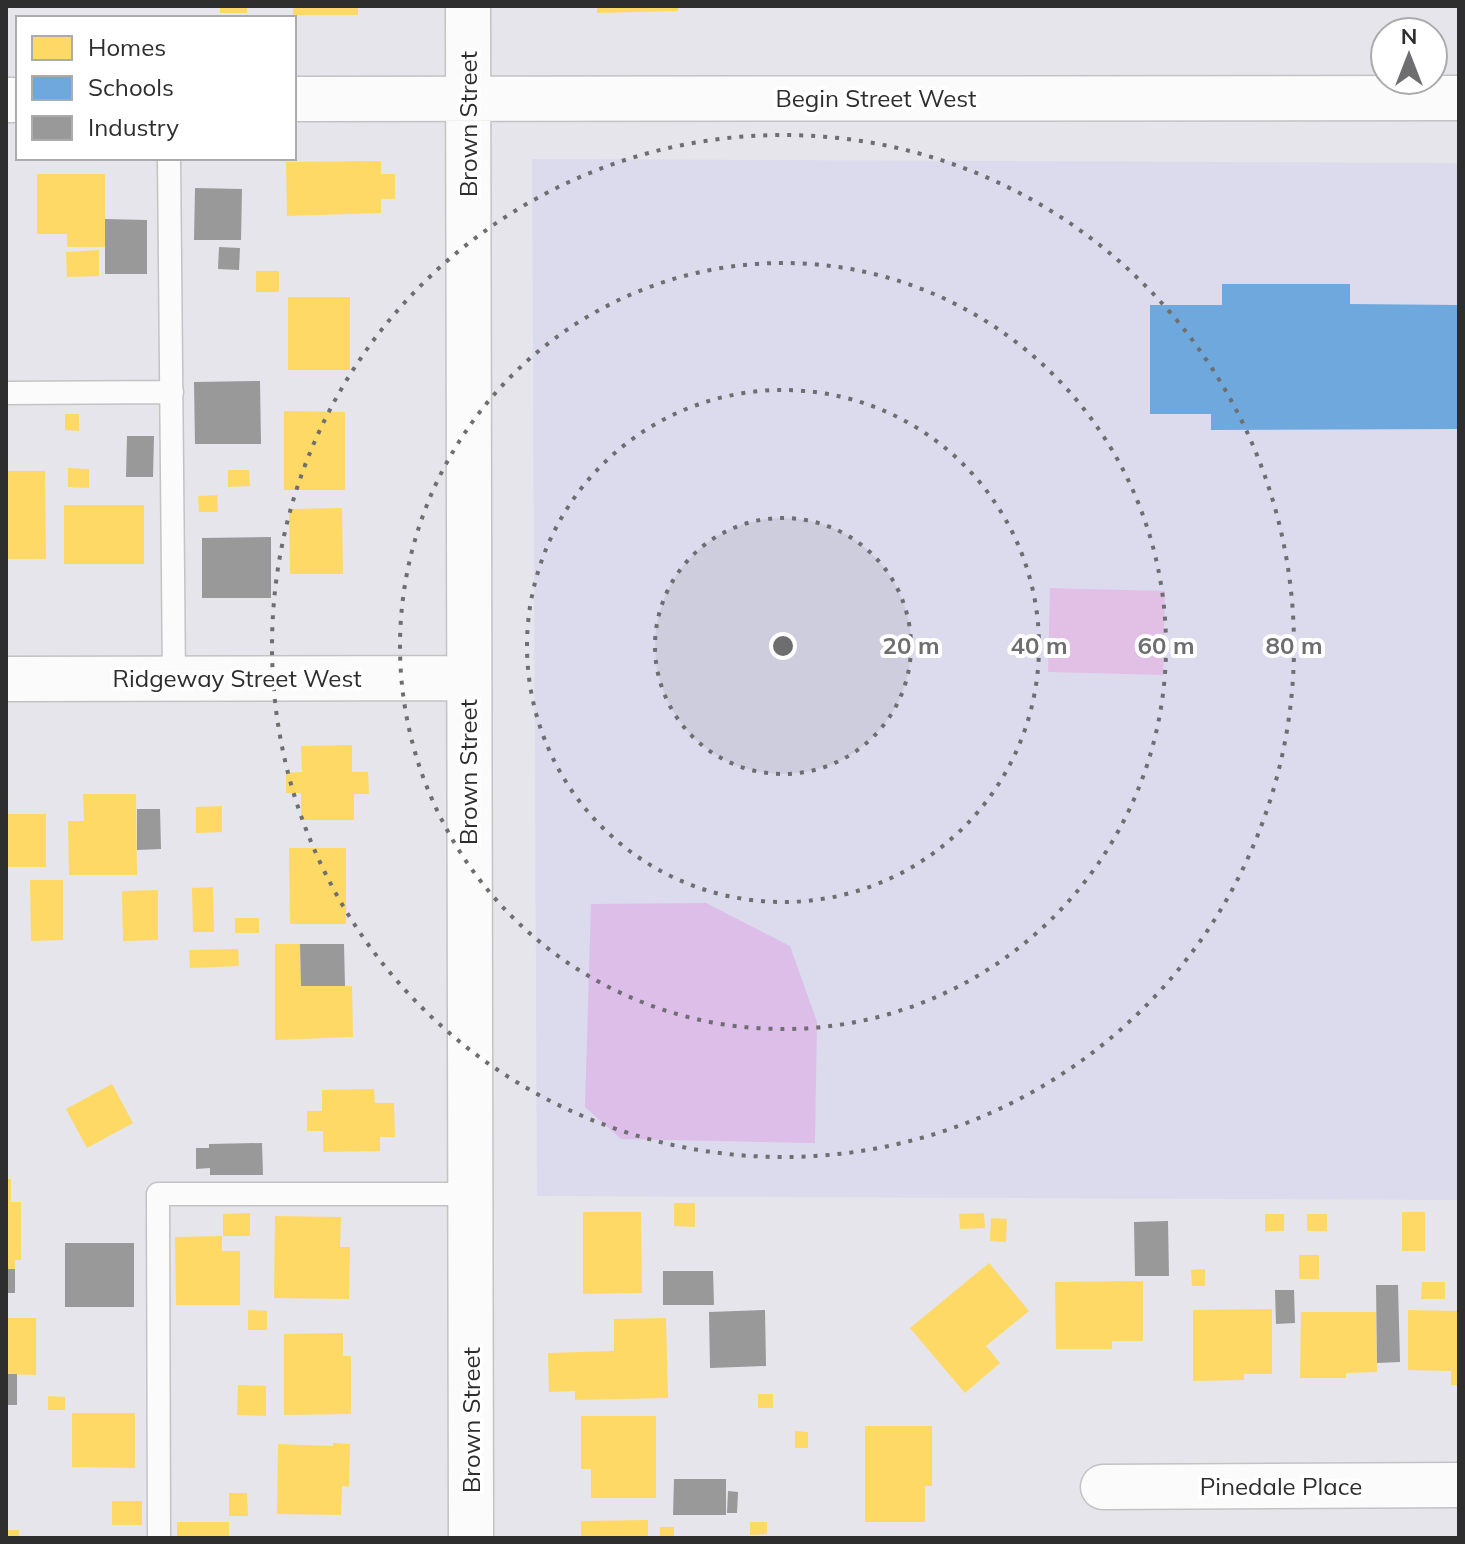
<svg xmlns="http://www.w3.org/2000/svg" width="1465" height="1544" font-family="Mulish,sans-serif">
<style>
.education{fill:#dbdbed}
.green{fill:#e2c0e6}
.pitch{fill:#dcbee9}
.homes{fill:#ffd966}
.schools{fill:#6fa8dc}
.industry{fill:#999}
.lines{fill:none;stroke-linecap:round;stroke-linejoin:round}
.service-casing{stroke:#c3c3c4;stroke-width:25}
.minor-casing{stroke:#c3c3c4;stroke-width:47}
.service{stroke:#fbfbfc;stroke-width:22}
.minor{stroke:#fbfbfc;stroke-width:44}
.ring{fill:none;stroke:#6e6e70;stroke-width:4;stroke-dasharray:4 8}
.labels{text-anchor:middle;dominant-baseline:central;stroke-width:8;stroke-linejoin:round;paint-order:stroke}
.street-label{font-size:24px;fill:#2e2e2e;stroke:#fff}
.centre{fill:#6e6e70;stroke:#fff;stroke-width:4}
.ring-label{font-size:24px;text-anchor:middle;font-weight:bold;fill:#6e6e70;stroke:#fff;stroke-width:8;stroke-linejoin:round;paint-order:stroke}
</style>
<rect width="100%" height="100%" fill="#e5e5eb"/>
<!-- education -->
<path class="education" d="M532,159L1459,163V1200L537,1196Z"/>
<!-- green -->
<path class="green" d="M1050,588L1165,591L1163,675L1048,672Z"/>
<!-- pitch -->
<path class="pitch" d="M706,903L790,946L817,1022L815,1143L621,1139L585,1107L591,904Z"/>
<!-- homes -->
<path class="homes" d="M220,6H247V13H220Z
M293,6H358V15H293Z
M597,6H678V11L597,13Z
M381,161V174H395V199H381V213L287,216L286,162Z
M37,174H105V247H67V234H37Z
M99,250V276L67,277L66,252Z
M256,271H279V292H256Z
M288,297H350V370H288Z
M284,411L345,412V490H284Z
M65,414H79V431L65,430Z
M68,468L89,469V488L68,487Z
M228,470H249L250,486L228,487Z
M6,471H45L46,559H6Z
M217,495L218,512H199L198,496Z
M64,505H144V564H64Z
M342,508L343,574H290L289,509Z
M352,745V772H368L369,794H354V820H301V793H286V773L302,772L301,746Z
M83,794H136L137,875H69L68,821H84Z
M222,806V832L196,833V807Z
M6,814H46V867H6Z
M289,848H346V924H290Z
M30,880H63V940L31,941Z
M213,887L214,932H193L192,888Z
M158,890V940L123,941L122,891Z
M235,918H259V933H235Z
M275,944H300L301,986H352L353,1037L275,1040Z
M238,949L239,966L190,968L189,950Z
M112,1084L133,1123L87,1148L66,1109Z
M374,1089L375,1103H394L395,1137H380V1151L323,1152V1131H307V1111H322V1090Z
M6,1179H11V1202H21V1260H15V1269H6Z
M674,1203H695V1227L674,1226Z
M583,1212H641L642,1293L583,1294Z
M1402,1212H1425V1251H1402Z
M250,1213V1236H223V1214Z
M984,1213L985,1228L960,1229L959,1214Z
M1265,1214H1284V1231H1265Z
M1307,1214H1327V1231H1307Z
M275,1216L341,1217L340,1247H350L349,1299L274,1298Z
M991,1218L1007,1219L1006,1242L990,1241Z
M222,1236V1251H240V1305H176L175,1237Z
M1299,1255H1319V1279H1299Z
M989,1263L1029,1311L986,1346L1000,1363L965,1393L910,1328Z
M1205,1269V1286H1192L1191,1270Z
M1143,1281V1341H1112V1349H1056L1055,1282Z
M1422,1282H1445V1299H1421Z
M1272,1309V1374H1244V1380L1193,1381V1310Z
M248,1310L267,1311V1330H248Z
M1408,1310L1459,1311V1385H1451V1371L1408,1370Z
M1301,1312H1376L1377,1372L1346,1373V1378H1300Z
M6,1318H36V1375L6,1374Z
M666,1318L668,1398L575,1400V1391L549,1392L548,1353L614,1351V1319Z
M343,1333V1356H351V1414L284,1415V1334Z
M238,1385L266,1386V1416L237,1415Z
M758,1394H773V1408H758Z
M48,1396L65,1397V1410H48Z
M72,1413H135V1468L72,1467Z
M581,1416H656V1498H591V1469H581Z
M865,1426H932V1486H925V1522H865Z
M795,1431L808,1432V1448H795Z
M333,1443L350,1444L349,1487L342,1486L341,1515L277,1514L278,1444L333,1446Z
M229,1493H247L248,1516H229Z
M112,1501H142V1525H112Z
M648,1520V1538H581V1521Z
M177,1522H229V1538H177Z
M750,1522H767V1534L750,1535Z
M660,1527H674V1538H660Z
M6,1530H19V1538H6Z"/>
<!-- schools -->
<path class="schools" d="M1222,284H1350V304L1459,305V429L1211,430V414H1150V305H1222Z"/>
<!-- industry -->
<path class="industry" d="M195,188L242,189L241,240H194Z
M105,219L147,220V274H105Z
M219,247L240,248L239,270L218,269Z
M260,381L261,444H195L194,382Z
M127,436H154L153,477H126Z
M271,537V598H202V538Z
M137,809H160L161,849L137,850Z
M300,944H344L345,986H301Z
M262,1143L263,1175H210V1168L196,1169V1148H209V1144Z
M1168,1221L1169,1276H1135L1134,1222Z
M65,1243H134V1307H65Z
M6,1269H15V1293H6Z
M663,1271H713L714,1305H663Z
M1376,1285H1398L1400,1362L1377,1363Z
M1275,1290H1294L1295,1323L1276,1324Z
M765,1310L766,1366L710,1368L709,1312Z
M6,1374H17V1405H6Z
M674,1479H726V1515H673Z
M728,1491L738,1492L737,1513H727Z"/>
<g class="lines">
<defs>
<path id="service" d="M169,158L174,678
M6,393L172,392
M159,1538L158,1194H470"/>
<path id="minor" d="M468,6L471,1538
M294,99L1459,98
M6,100H18
M6,679L468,678
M1103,1487L1459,1485"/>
</defs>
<!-- service casing -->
<use href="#service" class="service-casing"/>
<!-- minor casing -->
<use href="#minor" class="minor-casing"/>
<!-- service -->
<use href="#service" class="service"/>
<!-- minor -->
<use href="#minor" class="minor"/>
</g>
<!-- distance rings -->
<circle cx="783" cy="646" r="128" fill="#6e6e70" fill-opacity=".12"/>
<g class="ring">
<circle cx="783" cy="646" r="128"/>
<circle cx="783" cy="646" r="256"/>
<circle cx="783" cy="646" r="383"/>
<circle cx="783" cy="646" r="511"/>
</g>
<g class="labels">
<!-- street labels -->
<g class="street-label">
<text x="876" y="98">Begin Street West</text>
<text transform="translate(468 124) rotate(-90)">Brown Street</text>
<text x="237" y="678">Ridgeway Street West</text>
<text transform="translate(468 772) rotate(-90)">Brown Street</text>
<text transform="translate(471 1420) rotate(-90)">Brown Street</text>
<text x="1281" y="1486">Pinedale Place</text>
</g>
</g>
<circle cx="783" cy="646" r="12" class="centre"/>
<g class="ring-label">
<text x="911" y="654">20 m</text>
<text x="1039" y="654">40 m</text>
<text x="1166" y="654">60 m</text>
<text x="1294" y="654">80 m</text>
</g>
<!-- border -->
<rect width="1465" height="1544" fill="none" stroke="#2e2e2e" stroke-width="16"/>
<!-- legend -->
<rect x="16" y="16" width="280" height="144" fill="#ffffff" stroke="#ababab" stroke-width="2"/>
<rect x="32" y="36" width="40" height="24" fill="#ffd966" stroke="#ababab" stroke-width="2"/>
<text x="88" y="56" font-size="24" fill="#2e2e2e">Homes</text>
<rect x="32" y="76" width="40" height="24" fill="#6fa8dc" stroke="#ababab" stroke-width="2"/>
<text x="88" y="96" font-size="24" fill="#2e2e2e">Schools</text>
<rect x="32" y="116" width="40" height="24" fill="#999999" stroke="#ababab" stroke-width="2"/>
<text x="88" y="136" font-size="24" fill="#2e2e2e">Industry</text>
<!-- north arrow -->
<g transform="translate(1409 56)"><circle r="38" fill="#ffffff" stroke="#ababab" stroke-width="2"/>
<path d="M0-6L14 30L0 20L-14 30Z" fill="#6e6e70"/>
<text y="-12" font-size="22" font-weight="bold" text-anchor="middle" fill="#2e2e2e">N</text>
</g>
</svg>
